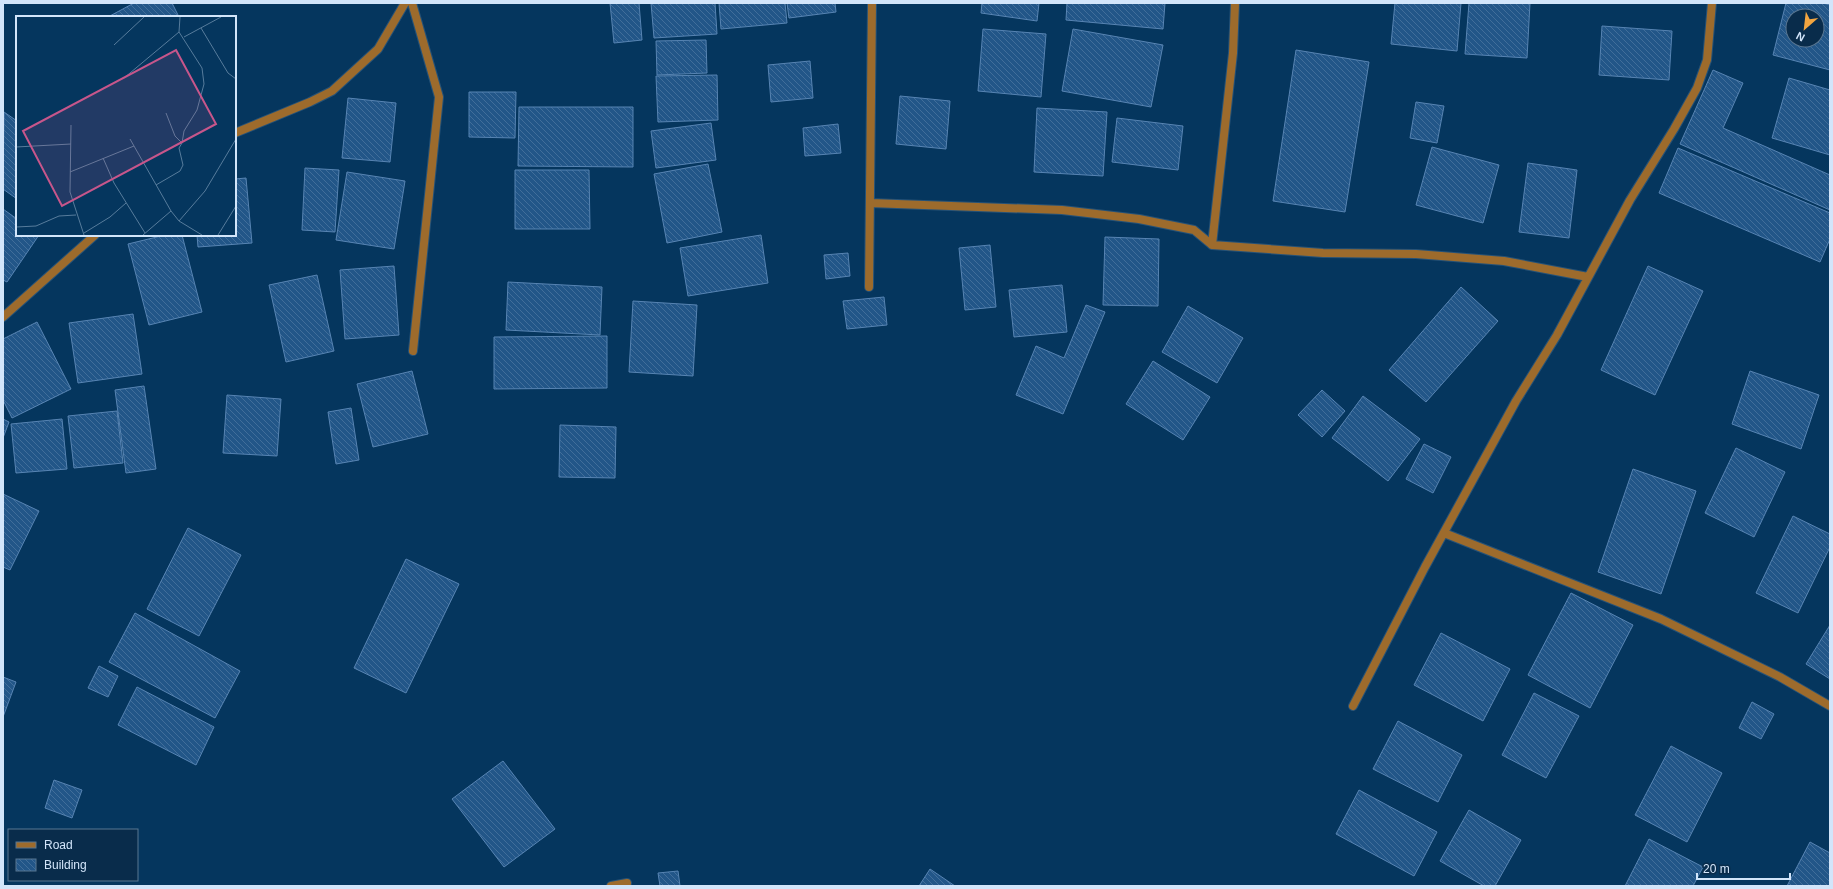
<svg xmlns="http://www.w3.org/2000/svg" width="1833" height="889" font-family="Helvetica,sans-serif">
<style>
.building{fill:url(#building-back-hatch);stroke:#5784b3;fill-rule:evenodd}
.lines{fill:none;stroke-linecap:round;stroke-linejoin:round}
.minor-casing{stroke:#265277;stroke-width:10}
.minor{stroke:#9d6b2c;stroke-width:8}
.inset-road{fill:none;stroke:#577c9c;stroke-width:1}
.view{fill:#c7568b;fill-opacity:0.15;stroke:#c7568b;stroke-width:2}
.inset-edge{fill:none;stroke:#d2e5fa;stroke-width:2}
</style>
<defs>
<pattern id="building-back-hatch" width="6" height="6" patternUnits="userSpaceOnUse"><rect width="6" height="6" fill="#225688"/><path d="M-1 5l2 2M0 0l6 6M5-1l2 2" fill="none" stroke="#416e9a"/></pattern>
</defs>
<rect width="100%" height="100%" fill="#05365e"/>
<!-- building -->
<path class="building" d="M134,3H172L179,17H108Z
M610,3H639L642,40L614,43Z
M651,3H715L717,34L654,38Z
M719,3H785L787,23L721,29Z
M787,3H835L836,12L789,18Z
M982,3H1039L1037,21L981,13Z
M1067,3H1165L1163,29L1066,20Z
M1395,3H1461L1457,51L1391,44Z
M1469,3H1530L1527,58L1465,54Z
M1786,3H1823L1830,5V70L1773,55ZM1793,16H1817V40H1793Z
M1602,26L1672,31L1669,80L1599,75Z
M983,29L1046,34L1041,97L978,91Z
M1073,29L1163,45L1151,107L1062,91Z
M706,40L707,73L657,75L656,41Z
M1296,50L1369,62L1345,212L1273,201Z
M810,61L813,98L771,102L768,65Z
M1713,70L1743,83L1723,128L1830,175V210L1680,144Z
M717,75L718,120L658,122L656,76Z
M1789,78L1830,90V155L1772,138Z
M469,92H516L515,138L469,137Z
M900,96L950,101L946,149L896,144Z
M348,98L396,103L390,162L342,158Z
M1416,102L1444,106L1437,143L1410,138Z
M519,107H633V167L518,166Z
M1037,108L1107,112L1103,176L1034,172Z
M4,112L17,121V199L3,189Z
M1117,118L1183,126L1178,170L1112,162Z
M711,123L716,160L656,168L651,131Z
M838,124L841,153L805,156L803,128Z
M1432,147L1499,165L1483,223L1416,205Z
M1678,148L1830,213V239L1820,262L1659,193Z
M1528,163L1577,170L1569,238L1519,232Z
M708,164L722,232L667,243L654,174Z
M305,168L339,170L335,232L302,230Z
M515,170H589L590,229H515Z
M347,172L405,181L394,249L336,240Z
M246,178L252,243L198,247L197,235H235V179Z
M3,209L17,219V235H39L7,282L3,280Z
M165,235H182L202,312L149,325L128,244Z
M761,235L768,283L688,296L680,248Z
M1105,237L1159,239L1158,306L1103,305Z
M990,245L996,307L965,310L959,248Z
M848,253L850,276L826,279L824,255Z
M394,266L399,335L345,339L340,270Z
M1648,266L1703,291L1655,395L1601,370Z
M317,275L334,351L286,362L269,285Z
M508,282L602,287L600,335L506,330Z
M1062,285L1067,332L1014,337L1009,290Z
M1461,287L1498,321L1426,402L1389,370Z
M884,297L887,325L847,329L843,301Z
M633,301L697,305L693,376L629,372Z
M1086,305L1105,312L1063,414L1016,395L1036,346L1064,358Z
M1188,306L1243,338L1217,383L1162,352Z
M133,314L142,374L78,383L69,323Z
M37,322L71,389L12,418L3,400V339Z
M607,336V388L494,389V337Z
M1153,361L1210,397L1183,440L1126,404Z
M412,371L428,434L373,447L357,384Z
M1750,371L1819,395L1801,449L1732,424Z
M144,386L156,469L126,473L115,390Z
M1322,390L1345,411L1322,437L1298,415Z
M227,395L281,399L277,456L223,453Z
M1363,396L1420,439L1388,481L1332,438Z
M351,408L359,460L336,464L328,412Z
M117,411L123,463L74,468L68,416Z
M3,419L9,422L3,438Z
M62,419L67,469L16,473L11,424Z
M560,425L616,427L615,478L559,477Z
M1424,444L1451,457L1433,493L1406,479Z
M1736,448L1785,472L1754,537L1705,513Z
M1633,469L1696,491L1661,594L1598,572Z
M3,494L39,511L10,570L3,567Z
M1793,516L1830,534V547L1798,613L1756,593Z
M188,528L241,555L199,636L147,609Z
M406,559L459,584L406,693L354,668Z
M1571,593L1633,625L1590,708L1528,675Z
M135,613L240,671L215,718L109,662Z
M1830,625V679L1806,664Z
M1441,633L1510,669L1483,721L1414,685Z
M99,666L118,676L108,697L88,688Z
M3,677L16,682L3,717Z
M137,687L214,727L196,765L118,725Z
M1534,693L1579,716L1546,778L1502,755Z
M1752,702L1774,714L1761,739L1739,728Z
M1398,721L1462,755L1438,802L1373,769Z
M1671,746L1722,773L1687,842L1635,815Z
M503,761L555,829L504,867L452,799Z
M54,780L82,790L72,818L45,808Z
M1359,790L1437,832L1414,876L1336,834Z
M1469,810L1521,840L1495,886H1484L1440,861Z
M1649,839L1703,867L1693,886H1625Z
M1810,842L1830,853V886H1787Z
M930,869L955,886H919Z
M678,871L680,886H660L658,873Z"/>
<g class="lines">
<defs>
<path id="minor" d="M412,3L439,97L413,351
M235,133L310,102L332,91L378,49L405,3
M870,203L1062,210L1139,219L1194,230L1212,245L1323,253L1416,254L1504,261L1588,277
M1212,245L1233,53L1235,3
M869,287L872,3
M3,317L95,235
M1444,533L1661,619L1780,677L1830,706
M1353,706L1425,567L1516,401L1557,335L1630,200L1674,129L1697,88L1707,60L1712,3
M611,886L627,883"/>
</defs>
<!-- minor casing -->
<use href="#minor" class="minor-casing"/>
<!-- minor -->
<use href="#minor" class="minor"/>
</g>
<!-- overview -->
<g transform="translate(16 16)">
<rect width="220" height="220" fill="#05365e"/>
<path class="inset-road" d="M164,1L163,16L186,52L188,68L181,94L168,115L166,127M185,12L212,57L220,63M168,21L205,1M98,29L128,1M108,62L163,16M55,109L54,176L68,219M114,123L155,195L163,205L186,219M0,131L55,128M87,142L98,167L129,217M54,156L118,130M140,169L164,155L167,149L163,132L166,127L159,120L150,97M163,205L189,175L220,123M0,211L20,210L43,200L60,199M68,217L94,201L110,187M127,219L155,195M202,219L220,190"/>
<path class="view" d="M160,34L200,108L46,190L7,115Z"/>
<rect width="220" height="220" class="inset-edge"/>
</g>
<!-- border -->
<rect width="1833" height="889" fill="none" stroke="#d2e5fa" stroke-width="8"/>
<!-- legend -->
<rect x="8" y="829" width="130" height="52" fill="#092c4b" stroke="#597691"/>
<rect x="16" y="842" width="20" height="6" fill="#9d6b2c" stroke="#597691"/>
<text x="44" y="849" font-size="12" fill="#d2e5fa">Road</text>
<rect x="16" y="859" width="20" height="12" fill="url(#building-back-hatch)" stroke="#597691"/>
<text x="44" y="869" font-size="12" fill="#d2e5fa">Building</text>
<!-- north arrow -->
<g transform="translate(1805 28) rotate(208)"><circle r="19" fill="#092c4b" stroke="#597691"/>
<path d="M0-3L7 15L0 10L-7 15Z" fill="#f2a540"/>
<text y="-6" font-size="11" font-weight="bold" text-anchor="middle" fill="#d2e5fa">N</text>
</g>
<!-- scale -->
<path d="M1697 873v6h93v-6" fill="none" stroke="#d2e5fa" stroke-width="2"/>
<text x="1703" y="873" font-size="12" fill="#d2e5fa" stroke="#092c4b" stroke-width="3" paint-order="stroke">20 m</text>
</svg>
